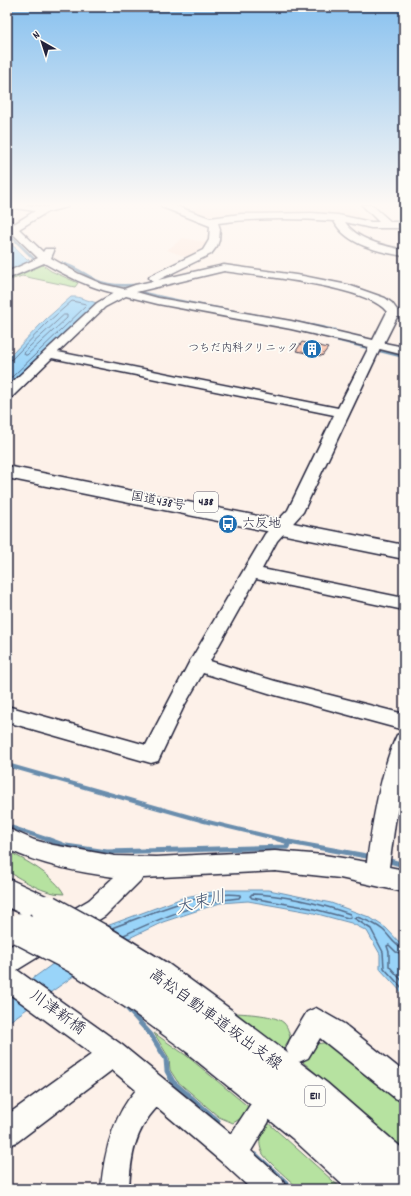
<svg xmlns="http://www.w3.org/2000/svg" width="411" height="1196" font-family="Dekko,'Klee One',sans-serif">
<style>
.built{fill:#fde4d8}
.green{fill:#b6e2a0;stroke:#6c826e}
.water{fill:#99d4f9;stroke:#698dad}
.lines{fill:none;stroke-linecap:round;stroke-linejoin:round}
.shore-far1{stroke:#526987;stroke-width:1}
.shore{stroke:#526987;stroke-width:1.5}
.stream-far3{stroke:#698dad;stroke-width:2.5}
.stream-far2{stroke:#698dad;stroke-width:3}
.stream-far1{stroke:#698dad;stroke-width:4}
.stream{stroke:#698dad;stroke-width:5}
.building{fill:#fdc6af;stroke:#22223b}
.minor-casing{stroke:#22223b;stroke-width:3}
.highway-casing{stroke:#22223b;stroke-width:3}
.minor{fill:#fdfcf7;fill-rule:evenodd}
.highway{fill:#fdfcf7;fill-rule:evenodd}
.highway-bridge-casing{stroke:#22223b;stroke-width:35;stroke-linecap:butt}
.highway-bridge{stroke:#fdfcf7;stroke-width:32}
.labels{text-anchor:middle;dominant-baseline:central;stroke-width:3.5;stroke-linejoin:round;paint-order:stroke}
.far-poi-label{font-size:11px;fill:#22223b;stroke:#fdfcf7;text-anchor:end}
.shield{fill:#fdfcf7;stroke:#646373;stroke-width:1}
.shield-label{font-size:12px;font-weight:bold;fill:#22223b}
.street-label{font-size:13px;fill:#22223b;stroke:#fdfcf7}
.poi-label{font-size:13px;fill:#22223b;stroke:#fdfcf7;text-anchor:start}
.near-street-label{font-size:16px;fill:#22223b;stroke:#fdfcf7}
.near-water-label{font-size:17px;font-style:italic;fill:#465774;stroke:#fdfcf7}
</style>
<rect width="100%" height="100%" fill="#fdf1e9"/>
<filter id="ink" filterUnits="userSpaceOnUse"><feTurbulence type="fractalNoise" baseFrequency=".025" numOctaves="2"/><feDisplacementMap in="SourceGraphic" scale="8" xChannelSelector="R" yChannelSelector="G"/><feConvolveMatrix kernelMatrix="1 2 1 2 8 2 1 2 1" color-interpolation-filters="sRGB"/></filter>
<g filter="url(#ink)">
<!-- built -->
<path class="built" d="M199,205H352L359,213V222L338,217L217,218L193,211Z
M183,238L210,243L207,249L192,259L167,250Z"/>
<!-- green -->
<path class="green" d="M40,263L51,271L78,283L75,287L22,276L7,281V278Z
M7,851C24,859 56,877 64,894C43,894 25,881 7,871Z
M225,1012C240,1014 273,1013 284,1023C288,1027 289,1033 290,1038L280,1054Z
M154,1033L187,1056L251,1109L243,1117L233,1123L219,1117L177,1081L170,1070L169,1058Z
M330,1042L404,1106V1150L303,1062L316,1044Z
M266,1121L342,1189H299C291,1181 268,1162 263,1154C257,1144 260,1130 266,1121Z"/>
<!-- water -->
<path class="water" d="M7,240L27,259L33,261L7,272Z
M71,297H77L97,303L12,382L7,381V359L46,319Z
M223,890H269L331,903L369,917L386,928L401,944L404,945V995L380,969V954L367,931L351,923L310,912L248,901L220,903L163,922L125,940L7,1023V997L104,927L185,897Z"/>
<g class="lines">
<!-- shore-far1 -->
<path class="shore-far1" d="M64,315H67V318L27,355H25L24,353L28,348Z
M7,361L11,360L48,322L72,301L86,304V306L12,377H7"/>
<!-- shore -->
<path class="shore" d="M252,894C286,895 318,903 350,914L351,917L348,918L310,908L252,898L250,896Z
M112,928C147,915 204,889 241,895L239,898C198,902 161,918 124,935
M404,949C394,946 390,936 383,930C376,924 366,920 357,917L354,918L371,929L383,952L384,968L404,990
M404,954L396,952L389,945L387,946L389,952V966L404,983"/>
<!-- stream-far3 -->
<path class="stream-far3" d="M7,232L35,260
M61,263C74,266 84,274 96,280C110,287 127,286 143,284
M140,292C204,308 270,316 335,330V332
M332,339L404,357"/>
<!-- stream-far2 -->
<path class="stream-far2" d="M7,403L14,395"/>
<!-- stream-far1 -->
<path class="stream-far1" d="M7,765L204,821L283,840
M7,826L49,840"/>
<!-- stream -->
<path class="stream" d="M47,839L66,846L107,852L287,847L289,842L372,857
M278,839L289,842
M386,860L404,865
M127,1008L151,1035L166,1059L167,1071L173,1082L218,1121
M256,1155L293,1189"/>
</g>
<!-- building -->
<path class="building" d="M302,342L328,348L322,356L296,351Z"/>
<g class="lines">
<defs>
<path id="minor" d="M7,205H27L44,207L54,205H68L67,207L47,212L19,229L43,252L45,249H53L54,251L51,258L79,274L102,284L124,289L135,285L153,281L149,278L150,276L203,250L209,240L210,226L162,207L161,205H173L210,218L241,214L312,213L338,215L371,222H379L362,205H372L391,222H404V228H371L345,222C357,240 384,246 404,250V256C380,252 346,245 334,221C296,218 256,218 218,223L220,229L219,240L217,246L211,254L158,280L224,265L303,276L348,285L385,298L392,303L397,310L404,311V318L397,317L384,343L404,347V355L380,349L303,512L277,541L262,569L404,598V610L256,579L210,661L275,681L404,714V730L275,695L203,673L184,706L158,761L151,763L7,722V706L146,745L191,659L192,658L265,534L288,510L334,415L52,358L12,397L7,398V387L97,303L114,293C88,287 67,276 44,263L7,279V272L38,258L7,228V219L10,220L14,224L35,211L8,207ZM224,271C257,276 369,286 387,312L373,340L291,321L158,298L136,292ZM126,296L158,304L291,329L369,347L338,408L58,352L105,307Z
M404,733V777L395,823L389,867L404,870V892L340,878L275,871L143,878L105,916L17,970L122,1045L231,1134L250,1105L259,1101L268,1105L272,1114L268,1123L251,1151L282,1179L286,1189H251L224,1164L157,1107C134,1132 131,1156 129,1189H101C104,1154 112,1117 136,1090L112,1070L17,1142L7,1146V1115L92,1054L7,992V948L89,900L114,877C77,872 41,865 7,849V828L34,840L53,845L115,856L156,857L275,851L324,855L367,862C372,825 381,768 397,735Z
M316,1008L344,1024L404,1072V1102L395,1098L320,1038L308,1058L299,1062L290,1058L286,1049L290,1040L307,1012Z"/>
<path id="highway" d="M7,466L404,545V559L7,478Z
M7,878L57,901L62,911L57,921L47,925L7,907Z
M222,1007L233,1012L327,1083L404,1150V1189H397L391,1187L392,1189H347L292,1138L187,1053L183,1041L187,1029L199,1025L208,1028L206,1023L211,1012Z"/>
</defs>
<!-- minor casing -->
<use href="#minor" class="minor-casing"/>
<!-- highway casing -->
<use href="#highway" class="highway-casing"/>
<!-- minor -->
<use href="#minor" class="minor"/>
<!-- highway -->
<use href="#highway" class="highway"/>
<defs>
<path id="highway-bridge" d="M47,911L96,938L159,977L222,1023
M22,929L76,957L139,997L199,1041"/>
</defs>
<!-- highway-bridge casing -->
<use href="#highway-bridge" class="highway-bridge-casing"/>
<!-- highway-bridge -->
<use href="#highway-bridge" class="highway-bridge"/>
</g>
</g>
<!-- sky -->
<linearGradient id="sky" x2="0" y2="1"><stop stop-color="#88c1ef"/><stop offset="0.55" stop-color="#fef9f5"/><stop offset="1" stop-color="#fef9f5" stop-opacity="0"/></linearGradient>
<rect width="411" height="372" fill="url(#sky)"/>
<!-- icons -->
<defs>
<symbol id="building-disc" viewBox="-11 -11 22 22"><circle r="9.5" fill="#1f6fb2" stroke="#fdfcf7"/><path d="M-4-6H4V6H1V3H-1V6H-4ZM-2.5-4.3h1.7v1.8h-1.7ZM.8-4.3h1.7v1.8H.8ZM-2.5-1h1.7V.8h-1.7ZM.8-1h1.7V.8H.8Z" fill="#fff"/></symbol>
<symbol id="bus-disc" viewBox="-11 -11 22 22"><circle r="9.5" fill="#1f6fb2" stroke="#fdfcf7"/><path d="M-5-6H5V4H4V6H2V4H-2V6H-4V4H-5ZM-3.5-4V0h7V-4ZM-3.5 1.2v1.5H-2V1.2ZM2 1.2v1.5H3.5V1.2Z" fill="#fff"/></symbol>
</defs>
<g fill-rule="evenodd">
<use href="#building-disc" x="301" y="338" width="22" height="22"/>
<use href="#bus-disc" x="217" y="513" width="22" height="22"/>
</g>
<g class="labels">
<!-- far-poi labels -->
<g class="far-poi-label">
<text x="298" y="349">つちだ内科クリニック</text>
</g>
<!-- shield labels -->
<g class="shield">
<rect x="194" y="492" width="24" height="20" rx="3"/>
<rect x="305" y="1086" width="20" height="20" rx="3"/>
</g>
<g class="shield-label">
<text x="206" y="502">438</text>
<text x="315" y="1096">E11</text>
</g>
<!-- street labels -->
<g class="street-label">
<text transform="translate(158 502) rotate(11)">国道438号</text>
</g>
<!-- poi labels -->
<g class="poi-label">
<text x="242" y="524">六反地</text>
</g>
<!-- near-street labels -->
<g class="near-street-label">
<text transform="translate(57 1013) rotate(36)">川津新橋</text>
<text transform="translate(215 1020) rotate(36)">高松自動車道坂出支線</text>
</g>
<!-- near-water labels -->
<g class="near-water-label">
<text transform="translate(201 904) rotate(-14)">大束川</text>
</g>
</g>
<!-- margin -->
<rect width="411" height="1196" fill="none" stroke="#fdfcf7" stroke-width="24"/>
<rect x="12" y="12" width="387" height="1172" fill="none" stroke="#22223b" stroke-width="1.5" filter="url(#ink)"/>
<!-- north arrow -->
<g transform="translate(42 42) rotate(321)" stroke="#fdfcf7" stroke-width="3" paint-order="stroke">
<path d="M0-3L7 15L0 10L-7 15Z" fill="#22223b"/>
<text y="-6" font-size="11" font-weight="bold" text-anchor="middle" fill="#22223b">N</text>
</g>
</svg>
